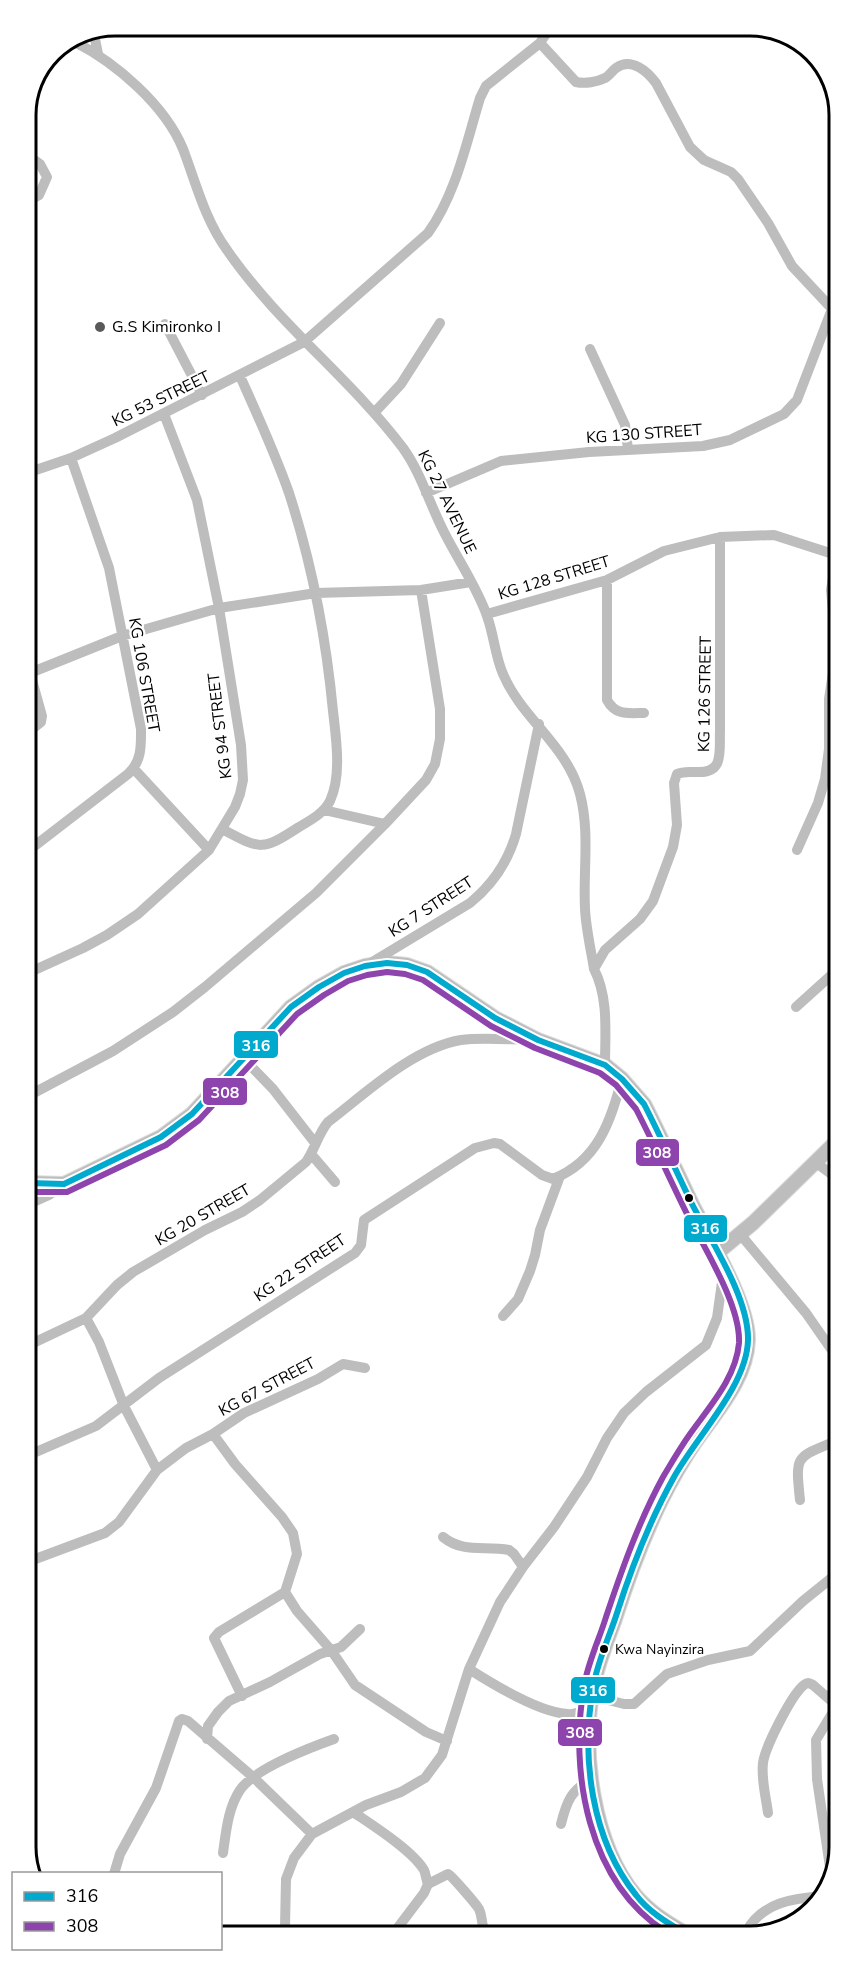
<svg xmlns="http://www.w3.org/2000/svg" width="865" height="1962" font-family="'Nunito Sans',sans-serif">
<style>
.lines{fill:none;stroke-linecap:round;stroke-linejoin:round}
.major-casing{stroke:#dbdbdb;stroke-width:16}
.minor{stroke:#bdbdbd;stroke-width:10}
.major{stroke:#bdbdbd;stroke-width:14}
.bus-1-casing{stroke:#fff;stroke-width:10}
.bus-2-casing{stroke:#fff;stroke-width:10}
.bus-1{stroke:#00a9ce;stroke-width:6}
.bus-2{stroke:#8e44ad;stroke-width:6}
.poi-dot{fill:#595959;stroke:#fff;stroke-width:2}
.bus-dot{fill:#000;stroke:#fff;stroke-width:2}
.labels{text-anchor:middle;dominant-baseline:central;stroke-width:4.5;stroke-linejoin:round;paint-order:stroke}
.bus-label{font-size:14px;fill:#000;stroke:#fff;text-anchor:start}
.poi-label{font-size:16px;fill:#000;stroke:#fff;text-anchor:start}
.street-label{font-size:16px;fill:#000;stroke:#fff}
.rim{fill:none;stroke:#000;stroke-width:3}
.line-badge{stroke:#fff;stroke-width:2}
.badge-label{font-size:16px;text-anchor:middle;font-weight:bold;fill:#fff}
</style>
<rect width="100%" height="100%" fill="#fff"/>
<g class="lines">
<defs>
<path id="major" d="M29,1183L64,1184L161,1137L192,1114L291,1007L319,987L344,973L365,966L387,963L407,965L427,972L495,1018L538,1040L605,1065L622,1079L644,1104C661,1137 676,1171 692,1204C709,1238 749,1304 748,1340C747,1378 717,1411 696,1441C683,1460 671,1481 661,1501C642,1540 627,1581 614,1622C606,1643 597,1666 593,1688C581,1752 593,1845 636,1896C650,1912 666,1922 683,1932
M717,1253L753,1223L838,1140"/>
</defs>
<!-- major casing -->
<use href="#major" class="major-casing"/>
<!-- minor -->
<path class="minor" d="M94,34L98,54
M75,42C116,63 165,105 183,149C196,183 205,220 227,250C277,323 350,378 403,448C421,473 430,505 444,532C458,560 477,587 487,616C494,635 495,656 503,674C522,719 567,745 580,794C590,832 583,870 585,909C586,929 591,950 594,969C609,998 605,1034 605,1065
M540,43L576,82C585,84 597,82 605,78C609,76 612,71 616,68C631,57 647,71 656,83L690,147L704,160L731,172L738,179L768,223L792,266L835,312
M26,154L40,164L47,177L39,195L26,202
M165,324L202,395
M590,349L625,425L628,449
M374,413L401,384L440,323
M27,473L71,458L115,438L304,342L428,233C456,194 466,144 480,98L486,86L540,43L551,26
M426,493L501,461L589,452L703,446L730,440L784,414L797,400L832,309
M836,560L831,590L836,641
M607,580V700C616,716 628,713 644,713
M487,614L607,580L664,551L720,537L774,535L836,555
M27,662L42,716L41,722L27,733
M30,673L122,636L219,608L316,593L421,590L471,582
M134,769L209,850
M324,810L385,824
M222,829C261,850 262,851 299,827C311,820 324,813 330,801C342,775 336,738 333,711C326,637 312,564 289,493C275,453 257,414 240,376
M797,850L818,803L825,779L829,749V699L836,653
M28,851L128,774C142,761 141,746 141,729L109,568L71,458
M369,964L470,903C492,885 508,862 516,834L539,724
M594,969L605,950L640,919L653,901L673,847L677,825L674,783L677,774C683,771 689,772 696,772C725,774 719,751 720,730V537
M28,973L83,948L107,935L138,914L209,850L235,807L240,794L243,780L241,745L219,608L197,500L164,414
M796,1007L837,970
M244,1059L273,1089L315,1143
M28,1096L113,1051L173,1012L205,987L316,893L385,824L426,780L435,764L440,739V709L421,590
M311,1154L335,1182
M815,1162L838,1179
M29,1204L49,1195L64,1184
M740,1234L806,1313L838,1359
M503,1316L518,1299L530,1271L535,1255L540,1230L560,1176
M86,1318L99,1342L124,1406L157,1470
M29,1345L86,1318L117,1285L133,1272L205,1230L242,1212L260,1200L306,1162C315,1149 318,1134 328,1122C366,1093 413,1048 461,1040C482,1037 513,1040 535,1040
M213,1434L235,1464L282,1517L293,1533L297,1554L285,1592
M29,1455L96,1426L159,1378L355,1253L361,1245L364,1220L475,1148L494,1143L500,1144L542,1175L553,1179C598,1161 610,1122 622,1079
M800,1500C795,1453 796,1458 838,1440
M443,1537C464,1554 485,1545 509,1550L514,1554L523,1567
M30,1561L105,1533L119,1522L157,1470L186,1448L213,1434L244,1413L318,1379L343,1364L365,1368
M469,1669C494,1685 539,1712 567,1714C575,1715 583,1711 590,1709
M242,1696L214,1638L219,1632L285,1592L297,1611L331,1650L355,1685L426,1732L447,1741
M592,1696L624,1704H634L667,1674L708,1660L750,1651L803,1601L839,1572
M207,1739L208,1726L218,1712L229,1701L270,1682L320,1654L341,1647L360,1629
M353,1812C372,1825 412,1850 424,1870C426,1874 426,1880 428,1884L424,1893L393,1934
M768,1813C766,1797 761,1779 763,1763C765,1747 792,1694 804,1685C808,1682 809,1683 813,1685L836,1705
M561,1824C567,1800 571,1791 592,1778
M223,1853C226,1832 228,1808 240,1790C255,1768 309,1748 334,1739
M114,1874L120,1854L156,1788L179,1721L182,1719L188,1721L253,1777L312,1834
M831,1874L817,1779L816,1740L839,1702
M428,1884L448,1874C452,1876 476,1904 479,1909C484,1919 479,1926 489,1934
M285,1927L286,1879L294,1858L312,1834L366,1805L401,1792L425,1778L442,1755L469,1669L500,1602L523,1567L554,1527L587,1477L607,1438L624,1413L646,1392L706,1345L717,1318L724,1268
M746,1932C762,1902 794,1898 824,1896
M651,1933L661,1920"/>
<!-- major -->
<use href="#major" class="major"/>
<defs>
<path id="bus-1" d="M29,1183L64,1184L161,1137L192,1114L291,1007L319,987L344,973L365,966L387,963L407,965L427,972L495,1018L538,1040L605,1065L622,1079L644,1104C661,1137 676,1171 692,1204C711,1241 749,1298 748,1340C747,1386 696,1437 674,1477C650,1520 632,1566 617,1613C609,1638 597,1662 593,1688C581,1757 591,1839 636,1895C648,1911 666,1922 683,1932"/>
<path id="bus-2" d="M29,1192H67L166,1145L199,1120L297,1014L324,995L348,981L367,975L387,972L405,974L423,980L491,1026L535,1048L600,1073L616,1085L636,1109C653,1142 668,1175 684,1208C701,1243 741,1304 739,1343C736,1378 709,1407 690,1434C680,1448 672,1462 663,1477C639,1521 622,1569 606,1617C599,1640 588,1662 584,1686C569,1773 588,1882 666,1932"/>
</defs>
<!-- bus-1 casing -->
<use href="#bus-1" class="bus-1-casing"/>
<!-- bus-2 casing -->
<use href="#bus-2" class="bus-2-casing"/>
<!-- bus-1 -->
<use href="#bus-1" class="bus-1"/>
<!-- bus-2 -->
<use href="#bus-2" class="bus-2"/>
</g>
<!-- markers -->
<circle class="poi-dot" cx="100" cy="327" r="6"/>
<g class="bus-dot">
<circle cx="689" cy="1198" r="5"/>
<circle cx="604" cy="1649" r="5"/>
</g>
<g class="labels">
<!-- bus labels -->
<g class="bus-label">
<text x="615" y="1649">Kwa Nayinzira</text>
</g>
<!-- poi labels -->
<g class="poi-label">
<text x="112" y="327">G.S Kimironko I</text>
</g>
<!-- street labels -->
<g class="street-label">
<text transform="translate(161 399) rotate(-26)">KG 53 STREET</text>
<text transform="translate(644 434) rotate(-4)">KG 130 STREET</text>
<text transform="translate(447 502) rotate(64)">KG 27 AVENUE</text>
<text transform="translate(554 578) rotate(-17)">KG 128 STREET</text>
<text transform="translate(144 675) rotate(80)">KG 106 STREET</text>
<text transform="translate(705 694) rotate(-89)">KG 126 STREET</text>
<text transform="translate(220 726) rotate(-97)">KG 94 STREET</text>
<text transform="translate(431 907) rotate(-33)">KG 7 STREET</text>
<text transform="translate(203 1215) rotate(-30)">KG 20 STREET</text>
<text transform="translate(300 1268) rotate(-34)">KG 22 STREET</text>
<text transform="translate(267 1387) rotate(-28)">KG 67 STREET</text>
</g>
</g>
<!-- crop -->
<path d="M0 0H865V1962H0ZM115 36H750A79 79 0 0 1 829 115V1847A79 79 0 0 1 750 1926H115A79 79 0 0 1 36 1847V115A79 79 0 0 1 115 36Z" fill="#fff" fill-rule="evenodd"/>
<path class="rim" d="M115 36H750A79 79 0 0 1 829 115V1847A79 79 0 0 1 750 1926H115A79 79 0 0 1 36 1847V115A79 79 0 0 1 115 36Z"/>
<g class="line-badge">
<rect x="233" y="1030" width="46" height="29" rx="6" fill="#00a9ce"/>
<rect x="202" y="1077" width="46" height="29" rx="6" fill="#8e44ad"/>
<rect x="635" y="1138" width="45" height="29" rx="6" fill="#8e44ad"/>
<rect x="683" y="1214" width="45" height="29" rx="6" fill="#00a9ce"/>
<rect x="570" y="1676" width="46" height="28" rx="6" fill="#00a9ce"/>
<rect x="557" y="1718" width="46" height="29" rx="6" fill="#8e44ad"/>
</g>
<g class="badge-label">
<text x="256" y="1051">316</text>
<text x="225" y="1098">308</text>
<text x="657" y="1158">308</text>
<text x="705" y="1234">316</text>
<text x="593" y="1696">316</text>
<text x="580" y="1738">308</text>
</g>
<!-- legend -->
<rect x="12" y="1872" width="210" height="78" fill="#ffffff" stroke="#999999" stroke-width="1.5"/>
<rect x="24" y="1892" width="30" height="9" fill="#00a9ce" stroke="#999999" stroke-width="1.5"/>
<text x="66" y="1902" font-size="18" fill="#000000">316</text>
<rect x="24" y="1922" width="30" height="9" fill="#8e44ad" stroke="#999999" stroke-width="1.5"/>
<text x="66" y="1932" font-size="18" fill="#000000">308</text>
</svg>
